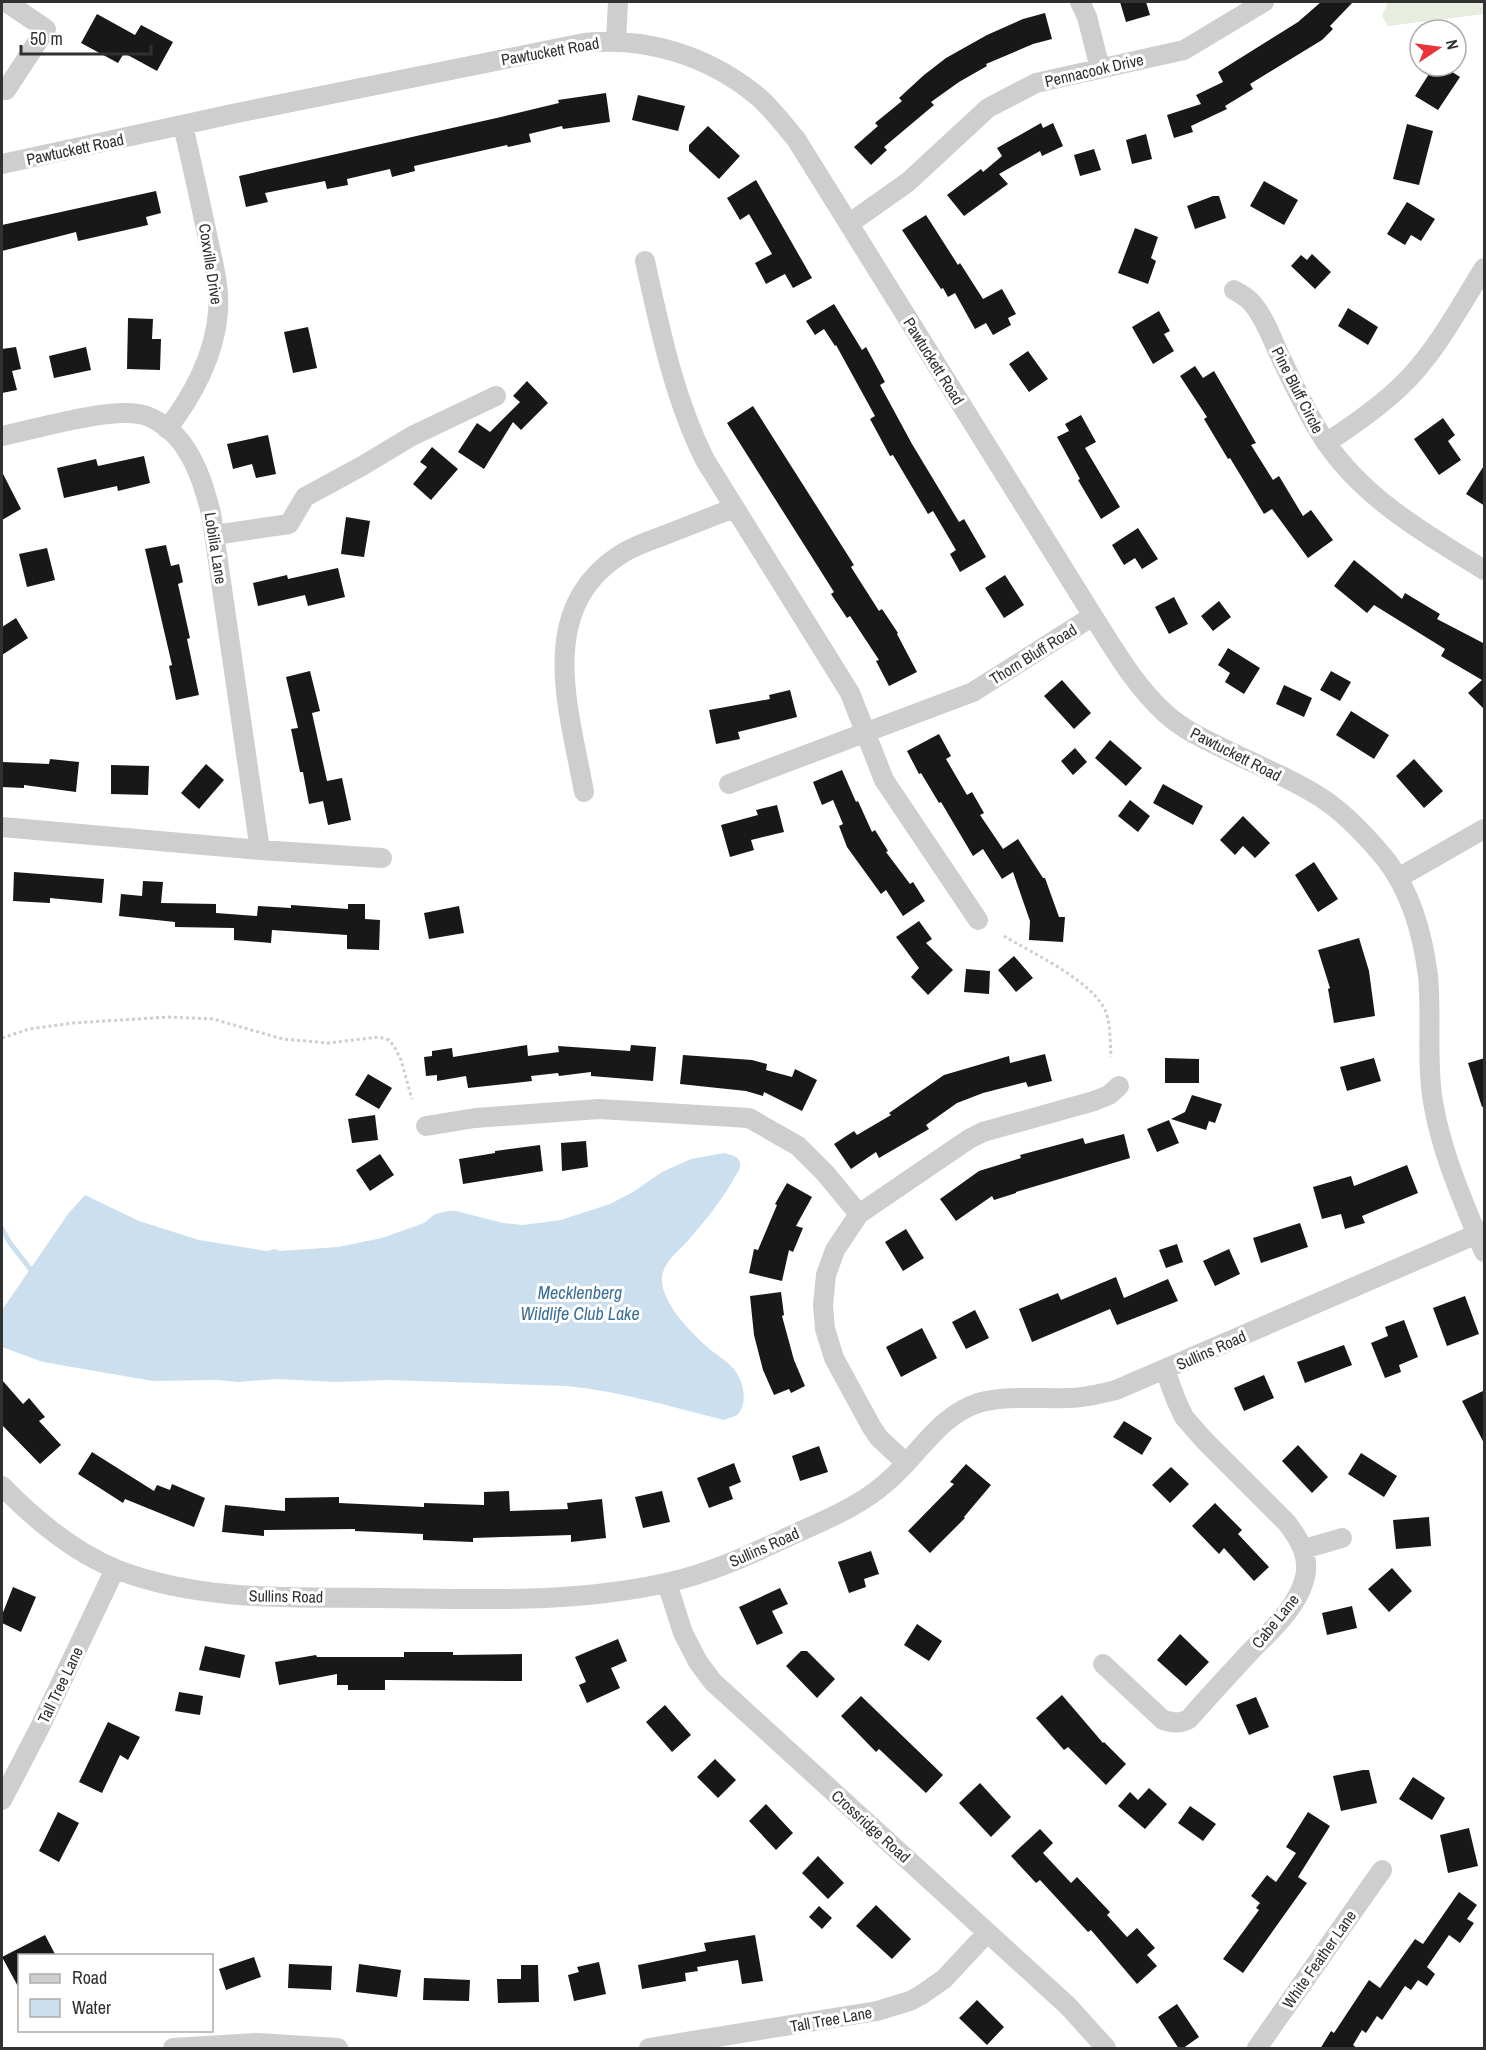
<svg xmlns="http://www.w3.org/2000/svg" width="1486" height="2050" font-family="'Archivo Narrow',sans-serif">
<style>
.green{fill:#e7eedf}
.water{fill:#cbdfee}
.lines{fill:none;stroke-linecap:round;stroke-linejoin:round}
.stream{stroke:#cbdfee;stroke-width:5}
.building{fill:#181818}
.path{stroke:#cecece;stroke-width:3;stroke-dasharray:3 3;stroke-linecap:butt}
.minor{stroke:#cecece;stroke-width:20}
.labels{text-anchor:middle;dominant-baseline:central;stroke-width:6;stroke-linejoin:round;paint-order:stroke}
.street-label{font-size:16px;fill:#313131;stroke:#fff}
.water-label{font-size:18px;font-style:italic;fill:#3c7096;stroke:#fff}
</style>
<rect width="100%" height="100%" fill="#fff"/>
<!-- green -->
<path class="green" d="M1388,2H1484V14L1388,26L1382,16Z"/>
<!-- water -->
<path class="water" d="M724,1153C731,1155 741,1156 740,1166C740,1171 734,1177 732,1182C720,1202 706,1220 691,1237C681,1250 664,1260 662,1277C660,1303 694,1336 712,1351C720,1357 731,1364 736,1372C744,1383 748,1405 737,1415C734,1417 728,1418 724,1420C672,1407 619,1391 566,1386L388,1380L336,1382L277,1379L238,1382L217,1380L153,1381L43,1362L2,1347V1310L68,1214L85,1195L139,1221L199,1240L267,1251L275,1249L280,1251L338,1247L382,1238L424,1223L435,1214L448,1211H456L503,1223L523,1225L561,1220L610,1204L633,1192L662,1172L691,1159Z"/>
<g class="lines">
<!-- stream -->
<path class="stream" d="M2,1229L10,1243L35,1275"/>
</g>
<!-- building -->
<path class="building" d="M1120,2H1146L1150,15L1126,22Z
M1321,2H1353L1330,26L1333,29L1322,40L1250,84L1253,89L1225,106L1227,109L1191,126L1193,132L1174,138L1167,115L1201,104L1196,95L1223,82L1218,72L1298,22Z
M1045,13L1052,39L1033,44L986,64L987,66L959,82L931,102L934,105L884,147L887,150L871,165L854,147L878,126L875,123L902,101L899,98L924,75L946,58L987,35L1023,19Z
M97,14L135,35L141,25L173,42L157,71L124,53L118,63L81,43Z
M1434,66H1443L1460,77L1438,110L1415,96Z
M606,93L610,122L563,129L562,126L529,134L531,142L508,147L507,145L414,166L415,171L392,177L390,169L347,179L348,185L327,189L325,181L265,193L268,202L246,207L239,176L501,117L559,103L558,100Z
M638,95L685,106L678,131L632,120Z
M1041,123L1043,128L1053,123L1063,146L1042,156L1040,151L999,174L1008,184L964,216L947,195L981,169L983,172L1002,156L997,148Z
M1407,124L1433,131L1419,185L1393,179Z
M708,126L740,156L719,179L689,151V145Z
M1146,134L1152,159L1132,164L1126,140Z
M1094,149L1101,170L1080,176L1074,155Z
M756,180L812,278L793,288L785,274L766,284L755,263L772,254L749,214L740,220L727,198Z
M1264,181L1298,200L1284,225L1250,206Z
M156,191L161,213L146,217L148,225L78,241L76,232L2,251V225Z
M1213,196H1219L1226,218L1195,229L1187,206Z
M1407,202L1435,219L1421,241L1411,235L1405,245L1387,234Z
M926,215L958,265L960,263L983,299L1002,289L1016,314L1008,318L1011,325L993,335L986,323L975,329L955,293L948,297L943,288L941,289L902,230Z
M1135,228L1158,237L1151,258L1156,261L1148,284L1118,273Z
M1312,254L1331,272L1315,289L1291,266L1301,255L1307,260Z
M834,304L862,350L866,347L885,382L880,385L912,444L959,522L964,519L986,557L960,572L950,554L956,550L933,511L928,514L893,455L890,456L870,419L875,416L836,345L835,346L824,329L815,335L806,321Z
M1348,308L1378,327L1368,345L1338,326Z
M1159,311L1170,331L1164,334L1174,351L1153,364L1132,327Z
M128,318L153,319L152,339H161L160,370L127,369Z
M308,327L317,368L293,373L284,332Z
M16,347L21,369L12,371L17,390L2,393V349Z
M86,347L91,370L54,378L49,356Z
M1028,351L1048,379L1029,392L1009,364Z
M1195,366L1203,378L1214,371L1256,443L1251,445L1273,480L1279,476L1303,516L1311,510L1333,540L1308,558L1272,509L1264,514L1230,458L1228,459L1204,419L1207,417L1180,376Z
M527,381L548,403L521,430L513,422L484,469L458,452L477,423L490,432L520,402L513,396Z
M753,406L854,565L851,567L879,611L882,609L898,633L897,634L917,672L889,686L876,661L879,660L850,616L847,618L831,594L834,592L727,423Z
M1081,415L1096,442L1085,448L1120,507L1101,519L1078,480L1080,479L1057,437L1069,431L1065,424Z
M1443,418L1455,435L1448,441L1461,460L1439,475L1414,439Z
M268,435L276,474L256,478L252,464L233,469L227,444Z
M432,447L458,469L431,500L413,484L427,467L420,462Z
M144,456L150,483L118,491L117,486L64,498L57,468L96,459L98,466Z
M1485,464V506L1466,494Z
M2,472L21,509L2,520Z
M346,517L370,521L364,557L341,554Z
M1138,528L1158,559L1142,569L1135,558L1124,565L1112,545Z
M166,545L171,566L179,564L183,582L178,584L190,638L187,639L199,695L176,700L169,666L172,665L145,549Z
M47,548L55,580L27,587L19,554Z
M1354,560L1402,599L1405,593L1440,614L1437,619L1485,644V710L1468,693L1482,680L1441,656L1445,649L1374,605L1367,613L1334,586Z
M338,568L345,597L308,606L305,595L258,606L253,583L287,575L288,579Z
M1005,575L1024,605L1004,618L985,588Z
M1174,597L1188,624L1169,634L1155,607Z
M1219,601L1231,617L1213,631L1201,616Z
M16,618L28,638L2,655V627Z
M1228,648L1260,668L1244,694L1225,682L1230,673L1218,665Z
M310,671L320,711L312,713L327,781L342,778L351,820L328,825L323,801L309,804L303,772H300L291,729L298,728L286,677Z
M1331,671L1351,682L1340,701L1320,690Z
M1062,680L1091,713L1074,729L1044,696Z
M1284,685L1312,698L1304,717L1276,704Z
M790,690L797,717L738,732L740,739L716,744L709,710L770,699L769,695Z
M1351,711L1389,735L1374,759L1336,735Z
M939,734L951,756L946,759L967,795L972,792L984,813L980,815L1003,849L1018,839L1043,878H1045L1059,917H1065L1063,942L1029,940L1030,921L1013,872L1002,879L983,849L973,856L941,802L939,803L921,773L919,774L907,751Z
M1110,740L1142,768L1126,786L1095,758Z
M1075,748L1087,762L1073,775L1061,761Z
M50,759L79,762L76,792L24,785V788L2,787V762L49,764Z
M1414,759L1443,791L1424,808L1396,776Z
M206,764L224,780L199,809L181,793Z
M111,765L149,766L148,795L111,794Z
M842,770L856,802L858,801L872,832L875,830L888,851L886,852L910,884L913,882L925,901L903,916L886,890L881,894L847,847L839,826L843,824L833,800L822,805L813,782Z
M1163,784L1203,806L1193,825L1153,803Z
M1130,800L1150,816L1138,832L1118,816Z
M777,805L784,832L751,840L754,850L730,857L721,825L758,815L756,810Z
M1243,816L1270,843L1255,858L1243,846L1235,855L1220,840Z
M1314,862L1338,899L1318,912L1295,875Z
M14,872L104,879L102,903L50,898V903L13,901Z
M143,881L163,882L161,903L216,904V913L257,916L258,906L291,908V905L348,909V904H365V919L380,920L379,950L347,949V935L272,930L271,943L234,940V928L175,927V922L119,916L121,894L142,896Z
M459,906L464,933L429,939L424,913Z
M919,921L932,939L926,943L953,970L928,995L911,977L919,968L896,937Z
M1359,938L1369,971L1375,1016L1334,1023L1328,989L1330,988L1318,950Z
M1014,956L1033,978L1016,992L998,970Z
M966,969L990,971L989,994L964,992Z
M527,1045L528,1056L559,1052L558,1046L630,1051L631,1045L656,1047L653,1081L591,1076V1072L559,1076L558,1073L531,1076L532,1081L468,1088L466,1076L437,1081V1075L426,1076L424,1057L432,1056V1051L452,1048L453,1057Z
M1045,1054L1052,1081L1028,1087L1026,1082L983,1093L957,1103L926,1125L929,1129L879,1158L876,1152L851,1169L834,1144L854,1131L857,1135L891,1115L889,1113L944,1075L1009,1056L1010,1063Z
M683,1055L752,1060L767,1064L766,1070L792,1077L795,1069L817,1080L802,1111L764,1092L763,1096L746,1091L680,1084Z
M1165,1058L1199,1059V1083H1165Z
M1374,1058L1381,1081L1347,1091L1340,1067Z
M1485,1058V1106L1482,1107L1468,1063Z
M368,1074L392,1088L379,1109L355,1095Z
M1192,1095L1222,1104L1215,1123L1209,1121L1206,1130L1171,1119L1185,1112Z
M375,1115L378,1140L352,1143L348,1119Z
M1169,1120L1179,1143L1157,1152L1147,1129Z
M1124,1134L1130,1158L1016,1192V1193L994,1200L992,1196L956,1221L940,1199L979,1171L1021,1158L1020,1155L1083,1138L1085,1144Z
M586,1141L588,1167L562,1171L561,1143Z
M540,1145L543,1171L463,1184L459,1159L495,1153V1151Z
M380,1154L394,1175L370,1191L356,1170Z
M1407,1165L1418,1193L1362,1216L1365,1223L1345,1229L1341,1214L1322,1219L1313,1187L1351,1176L1354,1186Z
M787,1183L812,1197L796,1226L803,1228L793,1252L789,1250L782,1281L749,1273L754,1249L758,1250L777,1205L775,1204Z
M1300,1223L1308,1247L1261,1263L1253,1238Z
M906,1229L924,1258L903,1271L885,1242Z
M1177,1244L1183,1262L1166,1268L1159,1250Z
M1229,1249L1240,1274L1215,1286L1203,1261Z
M1116,1277L1124,1298L1168,1279L1178,1301L1117,1325L1110,1309L1032,1342L1019,1309L1058,1293L1061,1300Z
M781,1292L784,1315L782,1316L794,1360L805,1386L791,1393L789,1389L774,1395L763,1370L754,1335L750,1296Z
M1465,1296L1479,1334L1447,1346L1433,1308Z
M975,1310L989,1338L966,1349L952,1322Z
M1404,1320L1418,1357L1399,1365L1401,1372L1385,1378L1371,1343L1388,1336L1385,1327Z
M922,1328L937,1358L901,1377L886,1347Z
M1344,1345L1352,1365L1305,1383L1297,1362Z
M1264,1375L1274,1398L1244,1411L1234,1388Z
M2,1380L23,1404L29,1398L45,1417L39,1421L61,1445L40,1464L2,1425Z
M1485,1390V1445L1462,1401Z
M1124,1421L1152,1438L1142,1455L1113,1437Z
M1298,1445L1328,1477L1312,1493L1282,1461Z
M819,1446L828,1472L800,1481L792,1456Z
M92,1452L154,1491L157,1485L170,1490L172,1484L205,1498L194,1527L125,1499L123,1503L78,1474Z
M1361,1453L1397,1476L1384,1497L1348,1474Z
M734,1463L741,1482L729,1487L733,1499L709,1508L697,1478Z
M966,1464L991,1485L964,1517L965,1518L930,1553L908,1531L954,1484L950,1482Z
M1171,1467L1189,1484L1170,1503L1152,1485Z
M509,1491L510,1511L568,1509L567,1503L602,1499L606,1538L571,1542V1535L473,1538V1542L423,1540V1534L355,1531V1529L264,1530V1536L222,1532L225,1505L285,1511V1498L339,1497V1503L424,1507V1503L484,1505V1492Z
M662,1491L670,1522L643,1528L635,1497Z
M1215,1503L1242,1530L1238,1534L1269,1567L1254,1581L1224,1548L1219,1554L1192,1526Z
M1429,1517L1431,1546L1396,1549L1393,1520Z
M871,1551L879,1574L864,1579L866,1587L849,1593L838,1562Z
M1392,1568L1412,1591L1389,1612L1368,1589Z
M13,1587L36,1597L21,1632L2,1623V1615Z
M780,1588L788,1604L772,1611L783,1633L757,1645L739,1607Z
M1352,1606L1357,1628L1327,1635L1322,1613Z
M917,1624L942,1641L929,1661L904,1645Z
M1180,1634L1209,1662L1186,1686L1157,1660Z
M618,1639L627,1661L611,1668L620,1688L587,1703L579,1685L586,1682L575,1657Z
M205,1646L245,1655L240,1678L199,1670Z
M801,1651H807L835,1679L817,1698L786,1666Z
M404,1652H453V1655L522,1654V1681L385,1680V1690H348V1685H337V1674L279,1685L275,1662L316,1655L317,1657H404Z
M179,1692L203,1696L200,1715L175,1711Z
M1062,1695L1103,1743L1104,1742L1126,1764L1106,1785L1068,1747L1064,1750L1036,1718Z
M861,1696L943,1775L926,1793L879,1749L876,1752L841,1716Z
M1256,1697L1269,1727L1249,1735L1236,1705Z
M665,1705L691,1735L672,1752L646,1722Z
M108,1722L140,1737L128,1760L120,1755L102,1793L79,1782Z
M715,1759L736,1780L718,1798L697,1777Z
M1363,1770H1369L1377,1803L1341,1811L1333,1776Z
M1413,1777L1445,1798L1432,1820L1399,1799Z
M980,1783L1011,1817L991,1837L959,1803Z
M1149,1788L1167,1804L1145,1829L1118,1806L1130,1792L1138,1800Z
M766,1804L793,1833L776,1850L749,1821Z
M1190,1806L1216,1824L1203,1841L1178,1823Z
M58,1812L79,1823L59,1862L39,1851Z
M1308,1812L1330,1826L1298,1877L1307,1883L1243,1973L1223,1959L1259,1910L1256,1908L1260,1903L1251,1896L1267,1875L1276,1882L1296,1853L1286,1847Z
M1469,1828L1478,1866L1448,1873L1440,1835Z
M1040,1829L1053,1843L1043,1853L1071,1883L1077,1877L1110,1912L1107,1915L1127,1937L1137,1928L1155,1948L1147,1955L1157,1966L1137,1984L1091,1930L1088,1932L1040,1880L1036,1883L1011,1856Z
M818,1856L844,1883L828,1899L802,1873Z
M1459,1892L1477,1905L1467,1919L1474,1923L1460,1943L1449,1935L1427,1967L1435,1974L1427,1986L1418,1980L1411,1990L1405,1986L1382,2020L1377,2016L1366,2033L1362,2030L1353,2045L1358,2049H1320L1331,2031L1334,2033L1369,1980L1380,1988L1415,1939L1423,1944Z
M876,1905L911,1939L892,1959L856,1926Z
M819,1906L832,1918L822,1929L809,1917Z
M45,1935L56,1956H20V1990L2,1957Z
M755,1935L763,1981L742,1984L738,1960L697,1967L698,1971L685,1973L686,1981L642,1989L638,1965L706,1951L704,1943Z
M254,1957L261,1977L226,1990L219,1969Z
M599,1962L606,1994L574,2001L568,1975L579,1972L577,1967Z
M289,1964L332,1966L331,1990L288,1988Z
M359,1964L401,1970L397,1997L356,1992Z
M521,1965H538L539,2002L498,2003L497,1979H521Z
M424,1978L470,1980L469,2001L423,2000Z
M977,2000L1004,2027L987,2045L959,2018Z
M1177,2004L1199,2037L1182,2049H1179L1158,2017Z"/>
<g class="lines">
<!-- path -->
<path class="path" d="M1004,936C1032,953 1091,980 1105,1010C1111,1024 1110,1042 1111,1057
M2,1038L29,1029L73,1023L168,1017L213,1019L283,1039L328,1043L379,1037L389,1040L394,1046L401,1060L412,1099"/>
<!-- minor -->
<path class="minor" d="M1080,2L1087,17L1100,68
M616,41L618,2
M2,88L6,90L46,29L6,2
M2,164L237,113L584,43C646,37 707,55 756,95C771,107 783,124 796,139L1093,616C1115,651 1136,687 1166,714C1187,733 1213,743 1237,755C1266,769 1298,782 1326,801C1349,817 1369,839 1387,861C1411,893 1423,936 1428,976C1432,1018 1426,1060 1433,1102C1442,1155 1464,1203 1484,1252
M850,223L908,182L988,108L1036,83L1184,50L1264,2
M645,261C660,329 674,398 705,460L850,693L884,780L978,920
M1234,290C1240,294 1247,297 1252,303C1265,318 1272,339 1280,356C1294,385 1307,414 1325,441C1365,500 1426,534 1484,570
M167,429C193,396 215,354 218,312C220,288 213,262 208,239C200,201 192,164 183,126
M2,436C36,429 106,408 139,414C157,417 176,433 186,449C199,469 205,491 211,513L260,850
M1326,443C1352,426 1377,409 1400,387C1435,354 1459,308 1484,268
M215,535L289,524L305,497L362,466L412,436L496,396
M729,784L973,692L1093,616
M584,792C569,708 534,608 623,553C636,545 651,540 665,535C688,526 711,517 734,508
M2,827L260,850L382,858
M1398,878L1484,829
M426,1126L475,1118L599,1109L749,1118L798,1146L825,1173L859,1214
M906,1463L879,1438L871,1426L834,1358L825,1329L823,1305L826,1275L835,1250L859,1214L969,1139L983,1132L1094,1101L1109,1095L1119,1086
M2,1486C35,1520 73,1552 118,1570C202,1602 293,1597 381,1598C478,1599 575,1604 670,1582C715,1572 757,1551 799,1532C830,1518 863,1504 888,1481C919,1455 937,1417 978,1403C1007,1395 1039,1399 1069,1398C1085,1398 1100,1394 1116,1390L1484,1231
M1304,1549L1342,1538
M667,1583L683,1633L698,1662L713,1682L1068,2006L1106,2048
M1103,1664L1163,1720C1174,1723 1179,1724 1189,1719C1208,1697 1228,1676 1248,1654C1269,1632 1298,1608 1305,1577C1310,1556 1299,1539 1287,1523L1204,1440L1184,1417L1176,1400L1165,1370
M2,1800L39,1729L115,1569
M173,2048L258,2043L338,2048
M649,2048L877,2011L910,2001L921,1995L944,1979L987,1933
M1257,2048L1382,1870"/>
</g>
<g class="labels">
<!-- street labels -->
<g class="street-label">
<text transform="translate(550 51) rotate(-10)">Pawtuckett Road</text>
<text transform="translate(1094 70) rotate(-13)">Pennacook Drive</text>
<text transform="translate(75 149) rotate(-12)">Pawtuckett Road</text>
<text transform="translate(211 264) rotate(81)">Coxville Drive</text>
<text transform="translate(934 361) rotate(58)">Pawtuckett Road</text>
<text transform="translate(1298 390) rotate(63)">Pine Bluff Circle</text>
<text transform="translate(216 548) rotate(81)">Lobilia Lane</text>
<text transform="translate(1033 654) rotate(-32)">Thorn Bluff Road</text>
<text transform="translate(1236 754) rotate(27)">Pawtuckett Road</text>
<text transform="translate(1211 1350) rotate(-24)">Sullins Road</text>
<text transform="translate(764 1547) rotate(-24)">Sullins Road</text>
<text transform="translate(286 1596) rotate(1)">Sullins Road</text>
<text transform="translate(1275 1621) rotate(-51)">Cabe Lane</text>
<text transform="translate(60 1685) rotate(-64)">Tall Tree Lane</text>
<text transform="translate(871 1826) rotate(42)">Crossridge Road</text>
<text transform="translate(1319 1959) rotate(-55)">White Feather Lane</text>
<text transform="translate(831 2019) rotate(-10)">Tall Tree Lane</text>
</g>
<!-- water labels -->
<g class="water-label">
<text x="580" y="1292">Mecklenberg<tspan x="580" dy="21">Wildlife Club Lake</tspan></text>
</g>
</g>
<!-- border -->
<rect width="1486" height="2050" fill="none" stroke="#313131" stroke-width="6"/>
<!-- legend -->
<rect x="18" y="1954" width="195" height="78" fill="#ffffff" stroke="#adadad" stroke-width="1.5"/>
<rect x="30" y="1974" width="30" height="9" fill="#cecece" stroke="#adadad" stroke-width="1.5"/>
<text x="72" y="1984" font-size="18" fill="#313131">Road</text>
<rect x="30" y="1999" width="30" height="18" fill="#cbdfee" stroke="#adadad" stroke-width="1.5"/>
<text x="72" y="2014" font-size="18" fill="#313131">Water</text>
<!-- north arrow -->
<g transform="translate(1438 48) rotate(77)"><circle r="28" fill="#ffffff" stroke="#adadad" stroke-width="1.5"/>
<path d="M0-4.5L10 22L0 15L-10 22Z" fill="#e9323a"/>
<text y="-9" font-size="16" font-weight="bold" text-anchor="middle" fill="#313131">N</text>
</g>
<!-- scale -->
<path d="M21 45v9h130v-9" fill="none" stroke="#313131" stroke-width="3"/>
<text x="30" y="45" font-size="18" fill="#313131" stroke="#ffffff" stroke-width="4.5" paint-order="stroke">50 m</text>
</svg>
